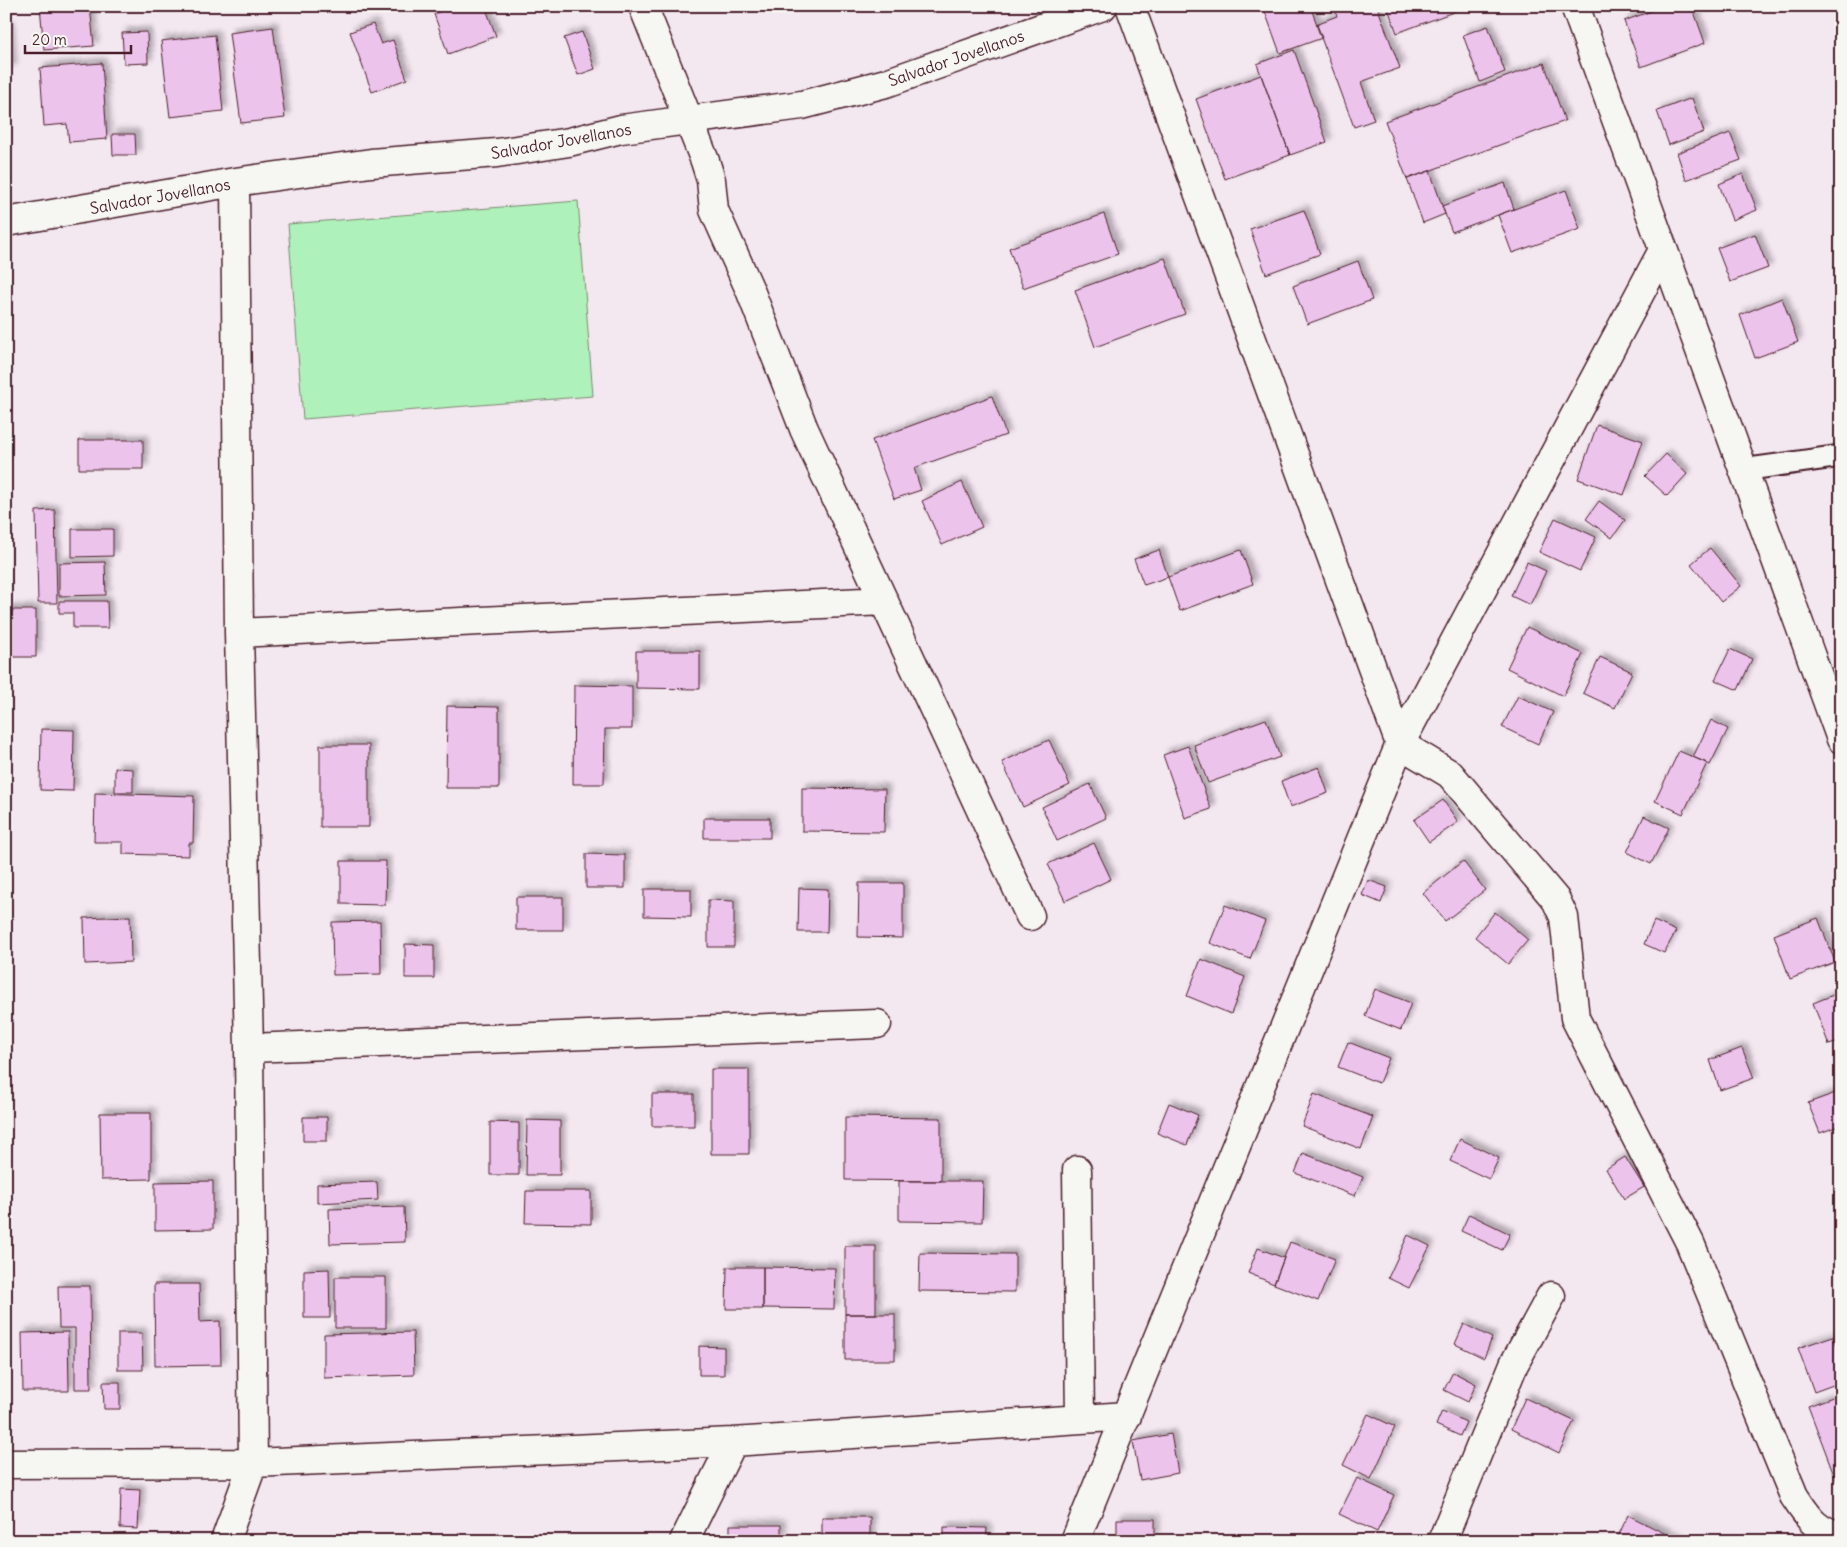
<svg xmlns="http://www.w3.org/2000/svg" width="1847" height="1547" font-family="Delius,sans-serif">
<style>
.park{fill:#aff1ba;stroke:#7c8872}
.building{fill:#ecc3eb;stroke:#4a1f2b;filter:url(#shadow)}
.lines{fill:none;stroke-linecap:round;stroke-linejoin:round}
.service-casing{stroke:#4a1f2b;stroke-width:25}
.minor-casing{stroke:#4a1f2b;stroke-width:31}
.service{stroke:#f6f6f2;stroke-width:21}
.minor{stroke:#f6f6f2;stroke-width:28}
.labels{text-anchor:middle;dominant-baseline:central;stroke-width:5;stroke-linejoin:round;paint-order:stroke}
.street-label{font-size:16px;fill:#4a1f2b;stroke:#f6f6f2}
</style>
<defs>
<filter id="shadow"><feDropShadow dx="4.5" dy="-4.5" stdDeviation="2.5" flood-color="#0004"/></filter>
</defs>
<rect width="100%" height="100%" fill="#f3e7f0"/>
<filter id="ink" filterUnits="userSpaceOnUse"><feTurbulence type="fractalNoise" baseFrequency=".02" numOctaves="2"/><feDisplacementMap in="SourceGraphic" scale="10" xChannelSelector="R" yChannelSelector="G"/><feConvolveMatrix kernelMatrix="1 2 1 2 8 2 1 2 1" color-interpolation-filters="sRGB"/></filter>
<g filter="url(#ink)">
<!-- park -->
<path class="park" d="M578,201L593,396L303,419L288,224Z"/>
<!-- building -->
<path class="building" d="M40,6H90L94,46L44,50Z
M455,6H485L496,36L448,54L434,14Z
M1263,6H1310L1322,38L1280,53Z
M1334,6H1377L1400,68L1361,82L1374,120L1354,127L1316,24L1337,16Z
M1387,6H1455L1456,11L1397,33Z
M1665,6H1692L1705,43L1641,67L1624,21Z
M373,24L381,44L393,40L407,79L372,92L350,32Z
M6,25H9L12,69H6Z
M1488,26L1505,72L1480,82L1463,35Z
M273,27L285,118L241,123L229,33Z
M147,32L148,63L124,64L122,33Z
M582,32L595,69L578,75L564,38Z
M215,35L223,111L170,117L161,41Z
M1294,50L1327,142L1290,155L1257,64Z
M102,63L107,139L69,142L67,124L44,126L40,68Z
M1544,63L1565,121L1407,179L1385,121Z
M1261,75L1290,155L1225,179L1196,99Z
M1692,98L1704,132L1669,145L1657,111Z
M1730,133L1741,160L1686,180L1677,153Z
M112,134H135L136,155H113Z
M1430,171L1445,214L1423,223L1407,179Z
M1743,174L1757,210L1732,220L1719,184Z
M1505,183L1514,209L1452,232L1442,206Z
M1566,190L1580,229L1512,253L1498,215Z
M1304,210L1320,254L1266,274L1250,229Z
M1104,214L1118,254L1023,288L1009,248Z
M1755,234L1768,268L1730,282L1717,248Z
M1165,258L1185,314L1095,347L1075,290Z
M1358,261L1372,300L1307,324L1293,286Z
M1782,298L1798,342L1755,358L1740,315Z
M992,396L1006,435L914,468L921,490L894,499L872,440Z
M1597,425L1643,441L1624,495L1578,479Z
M79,440H143V469H79Z
M1666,454L1687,474L1667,496L1645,476Z
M962,482L982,527L942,545L922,501Z
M1599,501L1625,520L1612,538L1586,519Z
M55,510L57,603H38L36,511Z
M1555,518L1596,537L1580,571L1539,552Z
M72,529H113V556L72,557Z
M1710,548L1741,586L1721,602L1691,564Z
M1159,550L1168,577L1144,585L1134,559Z
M1241,550L1253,584L1180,611L1168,577Z
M105,562L106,595L59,596V563Z
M1527,562L1546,571L1530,605L1511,596Z
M59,601H107L108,628H73V613H59Z
M6,610H36V657H6Z
M1527,627L1583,654L1563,696L1507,668Z
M1730,649L1752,659L1738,690L1715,680Z
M636,651H700V689L636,688Z
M1600,657L1632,672L1615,708L1583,693Z
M574,685L632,686V729H605L604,784H573Z
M1518,696L1553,712L1538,744L1502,727Z
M447,706L499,707V788H446Z
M1266,719L1280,757L1208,783L1194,745Z
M1711,720L1728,729L1710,765L1693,757Z
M41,729L74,730L73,791L40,790Z
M1049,740L1070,785L1023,807L1002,762Z
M320,745H369V827H320Z
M1188,746L1211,809L1185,818L1163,755Z
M1679,751L1707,763L1683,814L1655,801Z
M1319,767L1328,793L1290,807L1281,781Z
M115,768L133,769V792H115Z
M1090,784L1106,818L1057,841L1042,807Z
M802,788L885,789L884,832L802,831Z
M95,793L194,796L193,843H189V856L123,854V842H94Z
M1443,800L1458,822L1429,842L1414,820Z
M1644,816L1669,828L1651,864L1627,852Z
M704,818H770V838H704Z
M1094,843L1111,879L1065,901L1048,864Z
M586,854L625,855V888H586Z
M341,861H386L385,905L341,904Z
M1463,861L1485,890L1445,921L1423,893Z
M1368,880L1387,887L1381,903L1362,895Z
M859,883H903V938L858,937Z
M799,888L828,889L827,932H798Z
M644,889H691V917L644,916Z
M516,897H563V930H516Z
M708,900L734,901V947H708Z
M1225,905L1265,921L1250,959L1210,943Z
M1495,912L1528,940L1508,964L1475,937Z
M130,916L131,962L85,964L84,918Z
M1818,918L1835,962L1790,979L1774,935Z
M380,921L381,974L333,975L332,922Z
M1654,921L1676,931L1664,953L1644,944Z
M405,944L434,945V978H405Z
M1201,959L1245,977L1231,1014L1187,996Z
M1375,989L1411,1003L1401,1030L1365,1016Z
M1841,992V1041L1829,1045L1813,1003Z
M1348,1042L1389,1058L1379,1083L1338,1067Z
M1742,1048L1754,1078L1720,1090L1710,1060Z
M711,1069H749V1154H711Z
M1841,1091V1125L1820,1133L1808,1103Z
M652,1094H694V1126H652Z
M1314,1094L1373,1117L1361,1149L1302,1126Z
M1169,1103L1198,1115L1187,1145L1157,1133Z
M100,1113H151V1179L101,1180Z
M303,1117H327V1141H303Z
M845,1117L941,1118V1181L845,1180Z
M527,1120L560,1121V1175H526Z
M490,1122L519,1123V1175H490Z
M1460,1139L1499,1158L1489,1179L1450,1161Z
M1303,1153L1363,1177L1355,1196L1295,1173Z
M1625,1157L1644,1187L1624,1199L1606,1169Z
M213,1181V1229L155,1230V1182Z
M899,1181H983L982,1222L899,1221Z
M377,1182L378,1200L317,1203V1184Z
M526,1191H591V1224L525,1223Z
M404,1207L405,1242L330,1244L329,1209Z
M1469,1214L1510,1234L1502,1250L1461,1231Z
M1408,1235L1430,1246L1409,1288L1388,1278Z
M1290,1242L1335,1259L1318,1301L1274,1284Z
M845,1246H876V1314H845Z
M1258,1248L1284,1258L1274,1284L1248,1273Z
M920,1253L1015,1254V1292L919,1291Z
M727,1267H763V1309H726Z
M763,1267L835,1268L834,1309L763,1308Z
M329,1269L330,1318H304V1270Z
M335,1277H386V1328H335Z
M154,1284H199L200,1322L220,1321L221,1365L155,1366Z
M58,1286H90L91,1389H75V1328H59Z
M845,1314H895V1360H845Z
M1464,1324L1492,1338L1484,1358L1455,1344Z
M68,1332L69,1391H23L22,1333Z
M413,1332L414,1375L324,1378V1334Z
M118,1333H142L143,1370H118Z
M1833,1336L1841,1358V1382L1814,1392L1798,1348Z
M699,1346L724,1347V1375H699Z
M1453,1372L1476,1384L1468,1402L1444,1390Z
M103,1382H120V1409H104Z
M1841,1394V1480L1837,1482L1808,1406Z
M1525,1398L1574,1421L1559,1453L1511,1429Z
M1442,1411L1466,1422L1460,1436L1436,1425Z
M1368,1414L1395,1427L1371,1479L1343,1465Z
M1171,1434L1178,1473L1140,1480L1133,1441Z
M1357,1478L1394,1495L1377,1532L1339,1514Z
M121,1489L140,1490L138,1529L120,1528Z
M1628,1515L1680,1541H1616Z
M822,1517H870V1541H822Z
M1117,1519H1155V1537H1117Z
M730,1525H781V1541H730Z
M944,1527L987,1528L986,1541H944Z"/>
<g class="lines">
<defs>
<path id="service" d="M1742,470L1841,456"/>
<path id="minor" d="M643,6L705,161L711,180L714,210L750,290L804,429L1030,916
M1130,6L1400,744L1450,774L1556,900L1564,917L1575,1018L1690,1243L1794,1496C1808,1517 1815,1530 1841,1536
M1575,6L1841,739
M6,222L235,182L371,163L497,153L569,142L621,129L802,105L886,83L1103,6
M239,633L884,601
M249,1048L877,1024
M1077,1170L1080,1419
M6,1464L253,1463L733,1442L1127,1416
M225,1541L253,1463L249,1048L239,633L235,182
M684,1541L733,1442
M1075,1541L1400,744L1663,250
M1442,1541L1514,1364L1551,1296"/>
</defs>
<!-- service casing -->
<use href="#service" class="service-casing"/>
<!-- minor casing -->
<use href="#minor" class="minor-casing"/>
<!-- service -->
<use href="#service" class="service"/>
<!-- minor -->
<use href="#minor" class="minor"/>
</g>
</g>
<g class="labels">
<!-- street labels -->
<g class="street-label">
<text transform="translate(956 58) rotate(-19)">Salvador Jovellanos</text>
<text transform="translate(561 141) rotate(-10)">Salvador Jovellanos</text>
<text transform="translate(160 196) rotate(-10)">Salvador Jovellanos</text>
</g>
</g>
<!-- margin -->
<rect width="1847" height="1547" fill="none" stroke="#f6f6f2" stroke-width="25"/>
<rect x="12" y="12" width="1822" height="1522" fill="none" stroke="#4a1f2b" stroke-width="2" filter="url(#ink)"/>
<!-- scale -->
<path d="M25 45v8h106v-8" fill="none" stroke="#4a1f2b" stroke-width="2.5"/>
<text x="32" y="45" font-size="15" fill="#4a1f2b" stroke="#f6f6f2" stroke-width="4" paint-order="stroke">20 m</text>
</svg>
